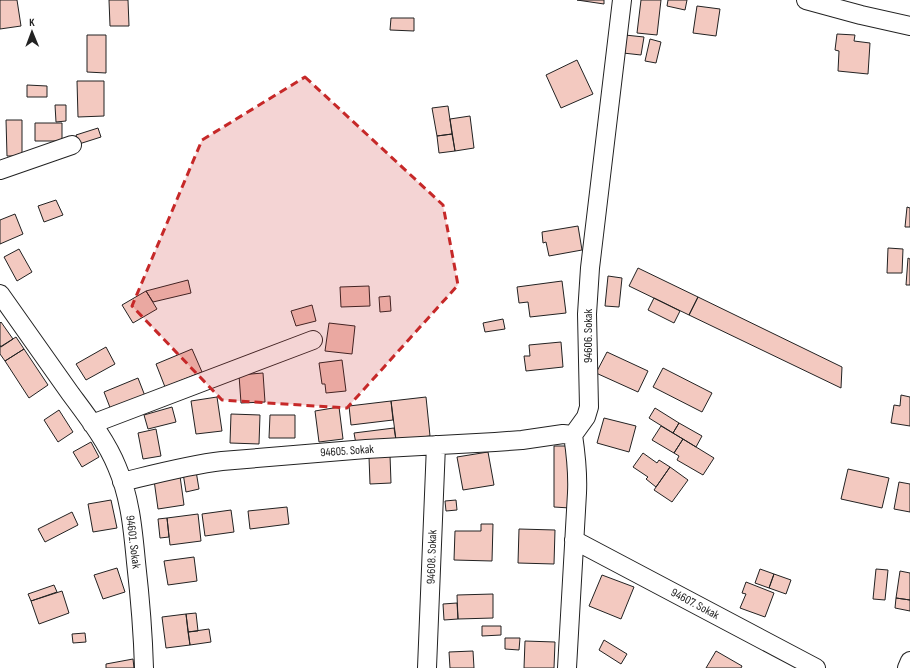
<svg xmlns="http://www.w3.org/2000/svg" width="910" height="668" font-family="'Sofia Sans Condensed',sans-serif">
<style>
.building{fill:#f3c9c0;stroke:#222}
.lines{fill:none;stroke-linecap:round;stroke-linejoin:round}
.minor-casing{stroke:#222;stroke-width:20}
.minor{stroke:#fff;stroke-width:18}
.marked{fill:#c62828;fill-opacity:0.2;stroke:#c62828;stroke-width:3;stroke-dasharray:8 5;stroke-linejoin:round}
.labels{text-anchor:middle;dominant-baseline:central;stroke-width:3;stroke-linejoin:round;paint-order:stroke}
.street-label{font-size:12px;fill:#222;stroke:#fff}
</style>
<rect width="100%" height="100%" fill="#fff"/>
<!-- building -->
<path class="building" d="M0,0H17L21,26L0,29Z
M109,0H128L129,26H110Z
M577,0H604V4Z
M641,0H661L657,35L637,33Z
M668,0H687L685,10L667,6Z
M697,6L720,9L716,36L693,33Z
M391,18H414V31L390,30Z
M837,34L855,35L854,41L870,43L868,74L838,71L839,51L835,50Z
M87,35H106V73L87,72Z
M625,35L644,37L641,55L623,53Z
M650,39L661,42L656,63L645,61Z
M577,60L593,94L561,108L546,75Z
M77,81H104V116L78,117Z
M27,85L47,86V97H27Z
M55,105H66V121L56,122Z
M448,106L452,134L437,136L432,108Z
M470,116L474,148L455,151L450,119Z
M6,120H22V156H7Z
M35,123H62V141H35Z
M98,128L101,137L79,144L76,135Z
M452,134L455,151L439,153L437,136Z
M56,200L63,215L44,222L38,206Z
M907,207L910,208V227H905Z
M15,214L23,234L0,244V220Z
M578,226L582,250L549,256L546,242L543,243L542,232Z
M888,248L903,249L902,273H887Z
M19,249L32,272L17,281L4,257Z
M908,258L910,259V285H906Z
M638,268L698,297L689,315L629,286Z
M608,276L622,278L619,307L605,306Z
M188,280L191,293L153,302L146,291Z
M562,281L566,313L530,317L528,302L519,303L517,287Z
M369,286L370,306L341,307L340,287Z
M146,291L157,309L133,323L122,305Z
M390,296L391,311L380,312L379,297Z
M698,297L842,367L841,388L689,315Z
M654,298L680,311L674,323L648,310Z
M312,305L316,321L296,326L291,311Z
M503,319L505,329L485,332L483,323Z
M1,322L13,339L1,347L0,345V323Z
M329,323L355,326L352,354L325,351Z
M16,337L24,349L5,361L0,354V347Z
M561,342L563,367L526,371L524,356H530L529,345Z
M106,347L115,364L86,380L76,364Z
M24,349L48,385L29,398L5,361Z
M192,349L202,372L165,387L156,364Z
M607,352L648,371L638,392L596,373Z
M342,360L346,391L326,393L325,384H322L319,363Z
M663,368L712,393L702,412L653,387Z
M263,373L265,402L241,403L239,375Z
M138,378L145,396L111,410L104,392Z
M901,395L910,397V426L891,423L894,405L900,406Z
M217,397L222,431L196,434L191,401Z
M426,397L430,436L396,440L391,401Z
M391,401L393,420L351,425L349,406Z
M172,407L176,422L148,429L144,415Z
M339,407L343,439L319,442L315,411Z
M655,408L679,423L673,433L649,418Z
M59,410L73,432L58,442L44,420Z
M231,414L260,415L259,444L230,443Z
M270,415H295V438H269Z
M604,418L636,426L629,452L597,443Z
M679,423L702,436L696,447L673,433Z
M661,426L683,439L674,453L652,440Z
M394,428L396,440L356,444L354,433Z
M156,429L161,456L143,459L138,433Z
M683,439L714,458L703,475L677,460L679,456L674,453Z
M91,442L99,457L82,467L73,452Z
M554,446H571L570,508L554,507Z
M488,452L494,485L463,490L457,457Z
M643,453L657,463L659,460L670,467L656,487L646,479L648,477L633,467Z
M390,455L391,483L370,484L369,457Z
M670,467L688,480L672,502L654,490Z
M848,469L889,478L882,508L841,499Z
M196,471L199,489L186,492L183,473Z
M180,476L184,505L158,509L154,480Z
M899,482L910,484V512L894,509Z
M111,500L117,528L93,532L88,504Z
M456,500L457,510L446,511L445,501Z
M287,507L289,524L250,529L248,511Z
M231,510L234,532L205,536L202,514Z
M72,512L78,525L45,542L38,529Z
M198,514L201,541L170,545L167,518Z
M167,518L169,537L160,538L158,519Z
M481,524H493L492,561L454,560L455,531H481Z
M519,529L555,530L554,564L518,563Z
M194,557L197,581L168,585L164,561Z
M117,568L125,592L103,599L94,575Z
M760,569L774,574L769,588L755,583Z
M876,569L888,570L885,600L873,599Z
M900,571L910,573V600L896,598Z
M774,574L791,580L786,594L769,588Z
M602,575L634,587L621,619L589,606Z
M746,582L774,593L765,617L740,608L746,594L742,593Z
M54,585L57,592L31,601L28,594Z
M62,591L69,613L39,624L31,601Z
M493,594V618L458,619L457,595Z
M896,598L910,600V611L895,608Z
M457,603L458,619L444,620L443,604Z
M196,613L198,631L188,632L186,614Z
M186,614L190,645L166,648L162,617Z
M482,626H501V635L482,636Z
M209,629L211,642L190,645L188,632Z
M85,633L86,642L73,643L72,634Z
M505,638H520L519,650L505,649Z
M604,640L627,654L621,664L599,650Z
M525,641L555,642L554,668H524Z
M473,651L474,668H450L449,652Z
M716,651L742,666L741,668H706Z
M133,659L134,668H106V664Z"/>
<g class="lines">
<defs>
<path id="minor" d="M806,0L861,15L910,26
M0,170L72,145
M0,294C23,327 47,360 70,393C87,416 106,440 117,467C130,497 133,530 136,562C140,597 143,633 144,668
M92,424L313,340
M122,482C155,474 188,465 222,461L366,449L495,442L522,440L563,434L573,435
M574,540L816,668
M427,668L436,445
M567,668L577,493C578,473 576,455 573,435L586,417L589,407L587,314L590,268L622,0
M907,668L910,661"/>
</defs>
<!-- minor casing -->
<use href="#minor" class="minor-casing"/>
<!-- minor -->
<use href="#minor" class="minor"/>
</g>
<!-- marked area -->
<path class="marked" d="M305,77L443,205L458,285L347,408L222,400L132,306L202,140Z"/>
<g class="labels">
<!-- street labels -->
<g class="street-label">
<text transform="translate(588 336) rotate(-90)">94606. Sokak</text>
<text transform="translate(347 451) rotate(-4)">94605. Sokak</text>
<text transform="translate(133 542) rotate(83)">94601. Sokak</text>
<text transform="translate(432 557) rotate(-88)">94608. Sokak</text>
<text transform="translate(695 604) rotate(28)">94607. Sokak</text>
</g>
</g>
<!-- north arrow -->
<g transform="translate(32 32) rotate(359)" stroke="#ffffff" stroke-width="3" paint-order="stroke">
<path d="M0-3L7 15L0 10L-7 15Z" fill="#222222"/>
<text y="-6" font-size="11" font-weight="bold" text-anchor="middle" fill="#222222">K</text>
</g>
</svg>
